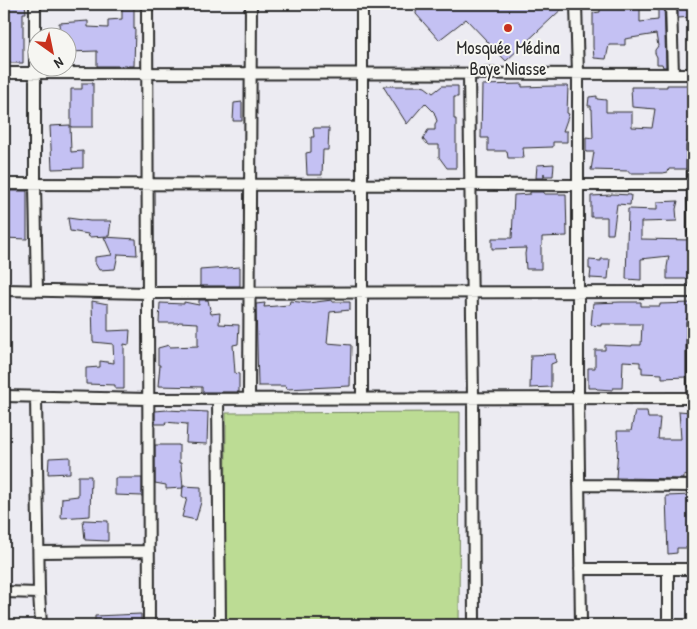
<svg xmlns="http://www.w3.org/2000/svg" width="697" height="629" font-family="'Patrick Hand',sans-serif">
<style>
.green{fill:#bcdc94;stroke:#748460}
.building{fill:#c4c1f3;stroke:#2b2b2b}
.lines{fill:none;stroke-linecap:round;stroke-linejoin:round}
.street-casing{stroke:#2b2b2b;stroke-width:14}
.street{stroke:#f6f6f2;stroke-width:10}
.poi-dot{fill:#c8321e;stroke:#f6f6f2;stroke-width:2}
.labels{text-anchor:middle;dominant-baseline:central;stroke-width:4;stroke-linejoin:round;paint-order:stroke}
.poi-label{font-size:18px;fill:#2b2b2b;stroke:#f6f6f2}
</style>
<rect width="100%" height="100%" fill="#ecebf2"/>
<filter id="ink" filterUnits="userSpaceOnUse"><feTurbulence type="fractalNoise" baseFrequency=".02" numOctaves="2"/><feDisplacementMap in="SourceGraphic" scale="10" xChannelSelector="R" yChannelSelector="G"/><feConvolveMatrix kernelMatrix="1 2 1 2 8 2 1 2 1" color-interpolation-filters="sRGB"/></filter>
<g filter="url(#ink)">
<!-- green -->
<path class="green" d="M460,412L459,625H225L226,413Z"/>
<!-- building -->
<path class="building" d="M7,4H25L26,13H23V63H4V16H7Z
M122,4H134V29H135L134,66H97V51L68,52V38H60L59,23L88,21V27L108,28V20L122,19Z
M417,4H567L506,61L466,19L439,40L416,14Z
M616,4H640V22L658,20V4H664L666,67H663L662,64H657V57L655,53V50L658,46L656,34L625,39V45H609L606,59L594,58L593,47V13L600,12V7H615Z
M678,4H693V17L678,18Z
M82,83H93V127H71V89H82Z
M522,84V87L553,86H568L567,113L569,114L563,131H567V142H553V147L523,148L524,158H508L507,151H488V138H481L482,85Z
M667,85H691L690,140L687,142L686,146V169H669L668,172L663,173H629V171L591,170L594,152H586V137L593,138L592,109H591V106H588L589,97L597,96V99L606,100V112H632V127L652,128L655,109L632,107L631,87H667Z
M383,86H421L425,87L433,93L442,86H458V97H454V119H456V168H447L439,157V145H428L423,139L428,130H435V124L437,121L434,112L425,103L407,124Z
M242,102V121H233L234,103Z
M70,125L71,152L83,151V168L52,169L50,126Z
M313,128H329L328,150H323L322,175H307L306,153L311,152V137H314Z
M554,164L553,176H544V173V178H536L537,165Z
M9,191H27V239L4,238V202H8Z
M530,192H544V194H566L567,236L542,237V246H541V269H526L525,254L526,248L492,249V238H512L514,195L530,194Z
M611,194L631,195L630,205L617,204L613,234H607V217H591V196L611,195Z
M678,201L676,209L677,221L641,222V239L691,240L687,279H667V267L669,256L641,259V280L626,279L628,209L657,210V202Z
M68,218L90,221H111L109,236L89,237L88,234L70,231Z
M104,237L136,239L137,255L118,254L115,269L99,270L95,263V257L112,255Z
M601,259H610L608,279L590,278L591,269H589V260L601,261Z
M240,267V286H200V270Z
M199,300H208L211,314L220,313L219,324L239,325L238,344L233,345L235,373L239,374V392H202V387L158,386L160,365H158V348L169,345L170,347L198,346V323L179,322L178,323H159L160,303L184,304V302L199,305Z
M332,300V302H350V310L330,312L327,343L351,345L350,386L287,389L286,386H258L256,304L265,303L264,307L289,305L290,301L308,303Z
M92,301L108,304V331L130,330L129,345L124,344V389H115V385L86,384V368L100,367V361L114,363L113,344L93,342Z
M621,302H641V306H660V304L691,303V316L687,318L686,322V377L662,378V374L642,373V367H640V362L623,361L622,388H613V390L597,389L596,388H588V368H595V350H605V345L632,346V345H641L642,324H601V326L591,325L593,303Z
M555,354L556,362L551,364V387L530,388L531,355Z
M167,410L208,412L207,444L186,443L187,424L165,422L166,424H155V411Z
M635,411H647L648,418H660L658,439H681L679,411L691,412L693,477L684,475V479H682L616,478L618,449L617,431H631Z
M155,445H179V463H181L183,488L166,489V485L155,483Z
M70,457V473L48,474L49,458Z
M78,476H91L90,516L61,518L62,498L78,496Z
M115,478H142V496L115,495Z
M183,486L201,487V502L196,520L182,517L187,498H182Z
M692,495V501L693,500V530H692L693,548H677V553L668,554L666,496Z
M83,520L108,521V541L85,540Z
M141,614V625H95V616Z"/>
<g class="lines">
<defs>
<path id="street" d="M35,4V185L37,291
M147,4L149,625
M576,4L578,74V398L581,625
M671,4L673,74
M4,73L693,74
M469,74L473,398L474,625
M693,146V233
M4,184L578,185H693
M4,290L148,293L693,292
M693,322V384
M4,396L148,399L693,398
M36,397L39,593L41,625
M362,398V4
M218,399L220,625
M249,399L251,4
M579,485L693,486
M39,552L149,551
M580,569H693
M4,592L39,593
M668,625V569"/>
</defs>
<!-- street casing -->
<use href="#street" class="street-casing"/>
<!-- street -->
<use href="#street" class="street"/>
</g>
</g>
<!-- markers -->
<circle class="poi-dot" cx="508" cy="28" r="5"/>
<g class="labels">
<!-- poi labels -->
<g class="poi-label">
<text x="508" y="47">Mosquée Médina<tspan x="508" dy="21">Baye Niasse</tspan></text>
</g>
</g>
<!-- margin -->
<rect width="697" height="629" fill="none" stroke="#f6f6f2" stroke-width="20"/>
<rect x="10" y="10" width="677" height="609" fill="none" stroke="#2b2b2b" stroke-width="2" filter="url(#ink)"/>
<!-- north arrow -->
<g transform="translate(52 52) rotate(147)"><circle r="24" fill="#f6f6f2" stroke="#a5a5a2"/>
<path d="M0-4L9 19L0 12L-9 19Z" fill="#c8321e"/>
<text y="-8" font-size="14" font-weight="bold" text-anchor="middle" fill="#2b2b2b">N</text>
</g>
</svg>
